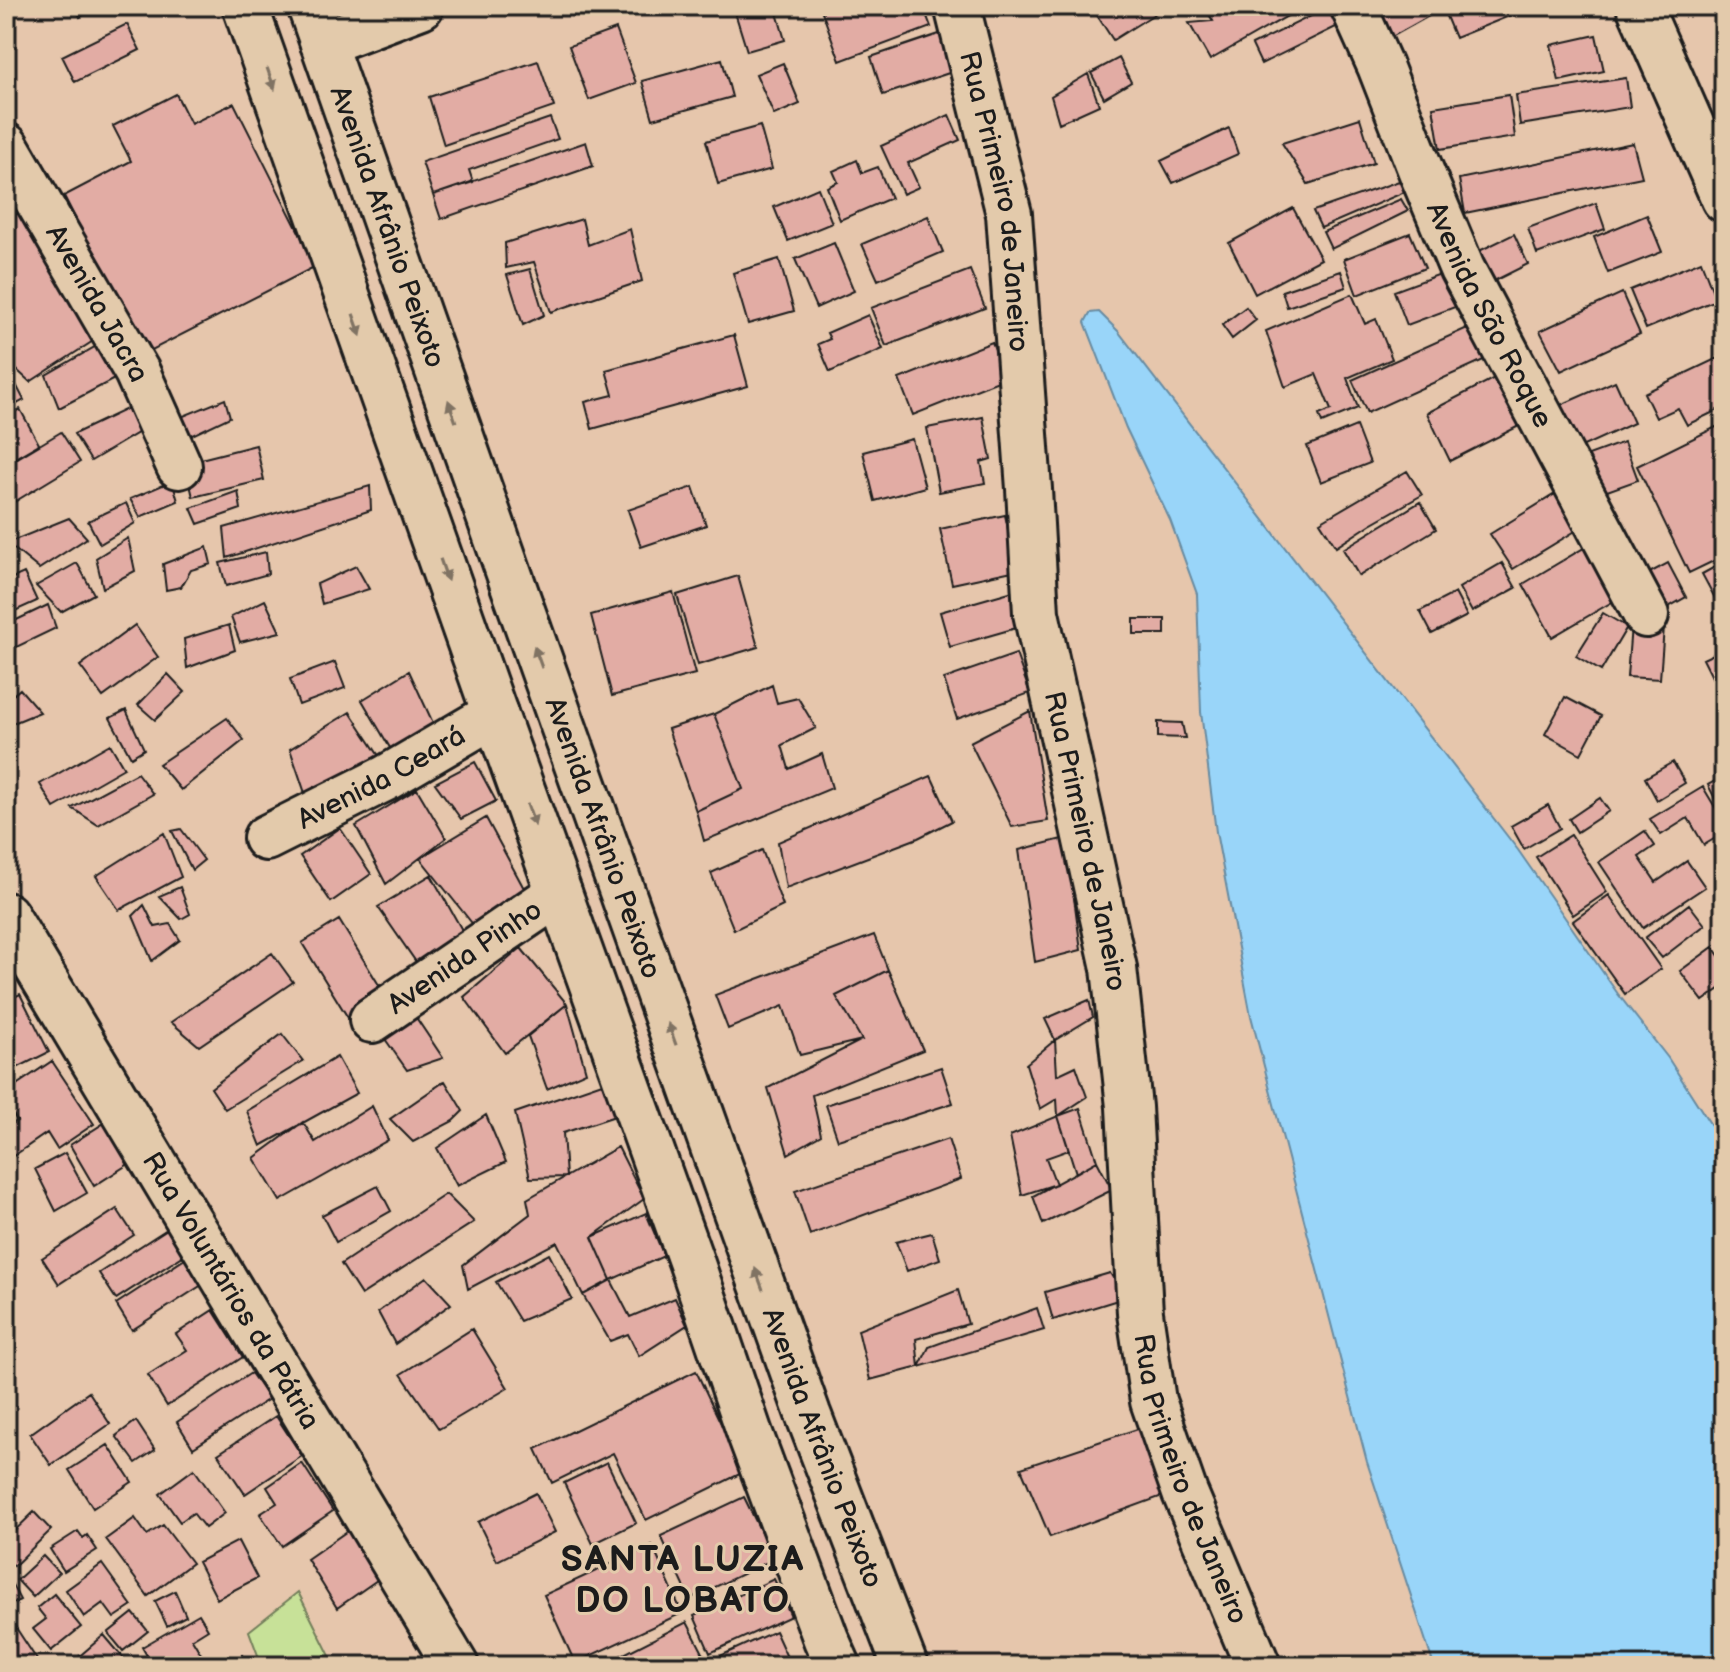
<svg xmlns="http://www.w3.org/2000/svg" width="1730" height="1672" font-family="'Balsamiq Sans',sans-serif">
<style>
.green{fill:#c7e198;stroke:#727e5a;stroke-width:2}
.water{fill:#99d5f9;stroke:#678ba1;stroke-width:2}
.building{fill:#e2aca4;stroke:#1c1c1c;stroke-width:2}
.lines{fill:none;stroke-linecap:round;stroke-linejoin:round}
.minor-casing{stroke:#1c1c1c;stroke-width:50}
.major-casing{stroke:#1c1c1c;stroke-width:50}
.minor{stroke:#e3caab;stroke-width:44}
.major{stroke:#e3caab;stroke-width:44}
.oneway{fill:#807364}
.labels{text-anchor:middle;dominant-baseline:central;stroke-width:6;stroke-linejoin:round;paint-order:stroke}
.street-label{font-size:28px;fill:#1c1c1c;stroke:#e3caab}
.district-label{font-size:36px;font-weight:bold;letter-spacing:2px;fill:#1c1c1c;stroke:#e3caab}
</style>
<rect width="100%" height="100%" fill="#e6c6ac"/>
<filter id="ink" filterUnits="userSpaceOnUse"><feTurbulence type="fractalNoise" baseFrequency=".0125" numOctaves="2"/><feDisplacementMap in="SourceGraphic" scale="16" xChannelSelector="R" yChannelSelector="G"/><feConvolveMatrix kernelMatrix="1 2 1 2 8 2 1 2 1" color-interpolation-filters="sRGB"/></filter>
<g filter="url(#ink)">
<!-- green -->
<path class="green" d="M298,1592L335,1666H262L249,1631Z"/>
<!-- water -->
<path class="water" d="M1099,312L1118,331L1518,850L1618,994L1668,1058L1718,1136L1724,1142V1666H1434L1367,1462L1251,1016L1216,832L1201,712L1197,594L1170,520L1126,428L1085,322L1090,313Z"/>
<!-- building -->
<path class="building" d="M75,6H100L80,17Z
M733,6H775L785,40L747,51Z
M820,6H923L931,27L840,61Z
M1091,6H1163L1164,8L1113,40Z
M1204,6H1305L1210,60L1189,23L1213,21Z
M1331,6L1340,25L1261,64L1252,45Z
M1370,6H1447L1388,39Z
M1451,6H1534L1455,38L1443,9Z
M127,24L140,50L75,82L62,56Z
M616,29L636,83L589,100L569,46Z
M942,33L955,71L883,95L871,57Z
M1596,35L1604,71L1559,81L1551,45Z
M1119,58L1131,82L1104,98L1091,73Z
M722,59L732,97L653,119L642,81Z
M538,61L554,107L444,145L429,97Z
M783,63L800,104L774,115L756,74Z
M1088,74L1099,105L1059,123L1051,96Z
M1626,78L1630,107L1520,125L1516,95Z
M176,94L191,124L234,103L316,266L144,354L64,196L131,161L113,126Z
M1509,95L1515,137L1440,149L1433,107Z
M949,115L960,140L908,163L919,187L903,194L881,146Z
M550,118L558,139L469,170L473,182L433,195L422,162Z
M1360,118L1374,163L1308,184L1282,143Z
M760,126L772,169L718,184L706,141Z
M1229,128L1238,154L1173,183L1161,161Z
M586,142L593,166L441,219L433,195Z
M1633,143L1642,177L1465,213L1459,179Z
M857,160L862,173L878,167L891,198L840,220L827,187L838,182L833,171Z
M1402,180L1407,191L1321,228L1313,211Z
M818,188L832,223L788,241L774,207Z
M1401,199L1408,211L1331,249L1323,232Z
M1596,203L1605,229L1537,254L1528,228Z
M1293,208L1321,259L1255,294L1229,243Z
M24,209L104,334L30,382L6,360V221Z
M1647,215L1662,252L1608,273L1594,237Z
M928,216L943,252L878,280L862,244Z
M582,219L588,245L630,229L642,281L551,312L534,262L506,268L505,243Z
M1410,233L1425,268L1357,295L1344,259Z
M1514,234L1528,264L1488,284L1473,254Z
M834,243L854,291L816,308L795,259Z
M779,259L794,311L748,324L733,273Z
M1701,261L1716,300L1646,329L1630,290Z
M530,269L544,315L523,325L507,275Z
M970,270L985,308L886,346L871,308Z
M1341,271L1346,287L1287,307L1282,291Z
M1443,273L1455,307L1407,325L1394,291Z
M1622,293L1640,334L1561,371L1540,331Z
M1352,294L1365,324L1376,319L1392,359L1347,378L1358,408L1322,423L1319,415L1331,410L1316,374L1285,387L1266,331Z
M1246,307L1256,320L1232,339L1222,325Z
M868,315L883,349L830,372L818,344L830,339L827,333Z
M1485,320L1499,353L1367,413L1352,380Z
M734,335L748,386L592,429L585,402L613,395L606,370Z
M107,340L122,375L59,408L46,375Z
M992,342L1006,378L913,415L899,379Z
M1724,355V407L1687,425L1678,408L1656,418L1644,393Z
M9,371L24,400L6,410V373Z
M1500,375L1525,423L1450,461L1427,413Z
M1615,381L1634,423L1575,450L1556,407Z
M225,399L230,417L184,439L176,419Z
M135,405L146,428L91,461L74,434Z
M20,409L39,444L6,463V416Z
M983,417L991,459L981,462L985,483L939,492L927,428Z
M1724,423V496L1712,502L1724,527V556L1689,573L1637,466Z
M1356,426L1370,463L1321,482L1307,446Z
M61,432L80,462L6,507V465Z
M912,439L925,487L875,501L863,452Z
M1624,442L1638,480L1596,495L1583,457Z
M256,445L264,480L193,497L185,463Z
M1407,471L1422,495L1371,524L1336,547L1320,522Z
M172,481L178,501L140,517L130,499Z
M370,486L371,510L227,558L224,528Z
M693,487L706,525L641,547L628,510Z
M238,491L241,509L198,524L191,508Z
M1560,491L1582,527L1513,569L1490,534Z
M1420,502L1436,529L1359,576L1343,549Z
M126,503L135,523L100,544L88,521Z
M1005,515L1017,570L952,584L940,529Z
M69,518L87,538L39,569L7,543Z
M128,538L135,571L103,588L96,558Z
M1589,545L1619,598L1552,637L1523,584Z
M207,547L211,564L191,570L181,587L166,590L163,564Z
M266,552L268,574L226,586L220,563Z
M1724,562V615L1702,574Z
M77,563L94,594L61,612L36,586Z
M1502,563L1516,588L1472,612L1459,588Z
M1668,563L1686,597L1656,614L1638,579Z
M356,566L369,589L322,604L317,584Z
M24,573L37,601L6,615V581Z
M738,576L758,647L698,665L677,595Z
M1013,591L1023,626L950,647L940,612Z
M673,592L695,674L612,696L591,615Z
M1455,593L1467,616L1432,634L1420,611Z
M265,600L280,632L240,642L231,617Z
M48,605L56,628L6,652V625Z
M1603,613L1627,627L1601,671L1576,656Z
M1134,619H1165V634H1134Z
M135,625L158,657L103,697L80,666Z
M229,625L235,650L187,668L184,639Z
M1631,625L1664,627L1660,679L1627,677Z
M1724,649V701L1703,659Z
M1016,654L1030,693L957,719L944,679Z
M335,662L345,688L299,705L290,679Z
M409,671L433,723L393,753L362,700Z
M168,674L185,692L155,720L138,705Z
M772,685L777,703L798,698L816,728L782,745L789,769L822,754L832,788L704,841L696,811L743,789L714,714Z
M20,689L40,712L6,726V701Z
M1565,697L1601,716L1581,754L1545,734Z
M126,710L144,749L131,757L110,718Z
M1030,711L1048,821L1012,827L970,742Z
M350,712L379,756L306,796L290,749Z
M714,714L743,789L696,811L668,729Z
M227,718L244,740L181,790L159,764Z
M1158,722L1182,723L1185,738L1158,737Z
M110,744L124,768L54,808L40,784Z
M475,762L496,801L461,819L435,783Z
M1673,762L1685,783L1657,800L1645,778Z
M137,773L153,794L98,825L72,808Z
M931,776L952,821L918,838L786,888L778,842Z
M1724,776V814H1723L1708,785Z
M1703,787L1724,822V833L1704,845L1688,818L1661,835L1650,819Z
M417,789L446,838L386,884L356,826Z
M1600,798L1609,811L1577,832L1569,819Z
M1548,805L1560,828L1524,849L1511,826Z
M486,818L526,892L475,927L420,858Z
M340,828L371,874L331,902L300,856Z
M181,829L204,860L192,870L172,831Z
M1645,831L1655,846L1639,857L1656,882L1687,861L1705,887L1643,928L1599,862Z
M164,833L181,877L119,910L96,876Z
M1571,835L1607,892L1573,915L1536,857Z
M1066,838L1081,950L1035,962L1019,850Z
M762,850L783,906L734,930L711,873Z
M431,875L467,939L423,972L378,907Z
M180,887L190,914L181,919L159,896Z
M1609,895L1661,969L1625,994L1573,921Z
M1689,904L1705,925L1662,958L1645,938Z
M144,905L155,927L170,924L180,940L152,961L133,916Z
M339,920L387,998L350,1021L302,943Z
M874,935L888,970L836,996L862,1040L800,1055L783,1006L728,1029L715,995Z
M1713,947L1724,963V986L1703,1001L1680,971Z
M521,948L567,1004L505,1053L464,997Z
M272,953L293,982L199,1046L171,1022Z
M888,970L923,1050L812,1095L821,1135L788,1154L768,1088L862,1040L836,996Z
M20,994L49,1052L7,1073L6,1001Z
M1089,1000L1093,1017L1055,1040L1045,1019Z
M567,1004L586,1072L547,1089L528,1036Z
M413,1013L443,1058L407,1070L385,1039Z
M282,1034L303,1061L225,1109L211,1088Z
M1055,1040L1057,1075L1076,1066L1087,1097L1058,1116L1057,1099L1040,1109L1026,1064Z
M337,1057L357,1093L261,1146L247,1111Z
M52,1061L94,1124L57,1149L47,1133L6,1161V1128L17,1121L6,1102V1092Z
M941,1067L953,1103L838,1140L826,1105Z
M445,1081L463,1111L453,1121L413,1142L390,1119Z
M605,1082L615,1116L563,1133L566,1177L530,1178L515,1113Z
M372,1106L388,1140L280,1201L254,1158L303,1122L315,1142Z
M1080,1108L1097,1161L1076,1173L1058,1116Z
M486,1115L506,1162L457,1186L437,1148Z
M1058,1116L1069,1150L1046,1158L1056,1184L1022,1195L1010,1136Z
M112,1118L138,1158L94,1186L70,1145Z
M948,1139L961,1179L810,1235L795,1191Z
M618,1147L644,1199L592,1237L611,1280L583,1295L557,1242L468,1289L463,1265L530,1214L527,1199Z
M65,1153L87,1193L56,1211L35,1169Z
M1097,1161L1112,1190L1043,1224L1033,1196Z
M378,1186L391,1211L336,1242L322,1215Z
M446,1194L474,1222L361,1295L341,1264Z
M117,1209L134,1235L59,1284L42,1258Z
M646,1213L664,1256L611,1280L592,1237Z
M175,1224L192,1250L116,1299L99,1273Z
M932,1233L940,1259L907,1271L896,1242Z
M549,1254L572,1299L520,1321L496,1282Z
M191,1255L208,1281L132,1330L116,1304Z
M1110,1273L1113,1278H1120L1121,1299L1053,1320L1045,1292Z
M426,1277L451,1304L395,1344L378,1312Z
M611,1280L630,1317L675,1298L687,1325L639,1356L628,1334L610,1341L583,1295Z
M958,1290L968,1324L916,1339L919,1367L870,1380L858,1330Z
M1037,1308L1044,1330L919,1367L929,1347Z
M213,1310L243,1357L167,1406L148,1375L187,1350L176,1334Z
M472,1329L508,1388L439,1429L401,1374Z
M696,1371L744,1472L646,1520L613,1453L552,1483L536,1449Z
M251,1373L269,1399L193,1448L177,1422Z
M89,1392L110,1424L51,1465L30,1434Z
M276,1416L302,1456L245,1494L218,1454Z
M136,1421L155,1450L136,1463L116,1436Z
M1143,1427L1168,1494L1050,1537L1021,1468Z
M108,1445L132,1482L93,1508L69,1470Z
M607,1462L636,1523L593,1544L564,1483Z
M302,1463L333,1511L282,1546L260,1514L277,1503L267,1487Z
M194,1469L225,1513L205,1528L193,1513L180,1522L160,1494Z
M536,1493L555,1532L497,1561L478,1522Z
M6,1494L17,1510L6,1518Z
M744,1497L774,1559L690,1599L661,1536Z
M34,1512L51,1530L14,1566L6,1557V1539Z
M135,1518L147,1535L163,1525L192,1563L148,1596L106,1539Z
M356,1525L387,1573L337,1608L307,1559Z
M78,1531L83,1538L87,1535L97,1550L64,1571L50,1549Z
M238,1541L257,1578L217,1599L198,1562Z
M652,1545L682,1613L575,1663L544,1595Z
M43,1556L59,1573L33,1597L17,1580Z
M102,1564L132,1606L114,1618L103,1603L84,1617L66,1590Z
M774,1579L791,1616L710,1653L694,1616Z
M11,1583L20,1600L6,1607V1585Z
M175,1591L186,1616L167,1626L155,1601Z
M54,1594L81,1627L51,1651L33,1629L46,1619L37,1608Z
M133,1613L148,1631L123,1651L108,1633Z
M199,1614L208,1629L192,1639L204,1659L192,1666H153L142,1647Z
M9,1617L39,1663L35,1666H6V1619Z
M687,1622L703,1653L677,1666H607L606,1663Z
M775,1631L791,1666H707L705,1663Z
M104,1635L126,1661L120,1666H68Z
M242,1655L247,1666H225Z"/>
<g class="lines">
<defs>
<g id="minor">
<path id="s1" d="M957,6L1009,214L1029,489L1036,613L1114,968L1129,1107L1140,1313L1153,1401L1185,1493L1258,1666"/>
<path id="s2" d="M1353,6L1380,66L1421,171L1462,269L1646,615"/>
<path d="M323,43L421,6"/>
<path id="s3" d="M6,146L137,372L179,466"/>
<path id="s4" d="M266,838L386,778L495,714"/>
<path id="s5" d="M6,915L456,1666"/>
<path id="s6" d="M372,1020L559,893"/>
</g>
<g id="major">
<path d="M245,6L495,714L691,1261L750,1434L826,1639L838,1666"/>
<path id="s7" d="M310,6L518,599L808,1414L905,1666"/>
<path d="M1639,6L1724,199"/>
</g>
</defs>
<!-- minor casing -->
<use href="#minor" class="minor-casing"/>
<!-- major casing -->
<use href="#major" class="major-casing"/>
<!-- minor -->
<use href="#minor" class="minor"/>
<!-- major -->
<use href="#major" class="major"/>
</g>
<!-- one-way arrows -->
<defs><path id="oneway-solid" d="M-6-.8H1V-3.2L6.5 0L1 3.2V.8H-6Z" transform="scale(2)"/></defs>
<g class="oneway">
<use href="#oneway-solid" transform="translate(271 79) rotate(71)"/>
<use href="#oneway-solid" transform="translate(357 325) rotate(71)"/>
<use href="#oneway-solid" transform="translate(452 411) rotate(-109)"/>
<use href="#oneway-solid" transform="translate(444 570) rotate(71)"/>
<use href="#oneway-solid" transform="translate(538 657) rotate(-110)"/>
<use href="#oneway-solid" transform="translate(531 815) rotate(70)"/>
<use href="#oneway-solid" transform="translate(672 1034) rotate(-110)"/>
<use href="#oneway-solid" transform="translate(759 1279) rotate(-110)"/>
</g>
</g>
<g class="labels">
<!-- street labels -->
<g class="street-label">
<text stroke="none"><textPath href="#s1" startOffset="200">Rua Primeiro de Janeiro</textPath></text>
<text stroke="none"><textPath href="#s7" startOffset="234">Avenida Afrânio Peixoto</textPath></text>
<text stroke="none"><textPath href="#s3" startOffset="182">Avenida Jacra</textPath></text>
<text stroke="none"><textPath href="#s2" startOffset="338">Avenida São Roque</textPath></text>
<text stroke="none"><textPath href="#s4" startOffset="130">Avenida Ceará</textPath></text>
<text stroke="none"><textPath href="#s7" startOffset="882">Avenida Afrânio Peixoto</textPath></text>
<text stroke="none"><textPath href="#s1" startOffset="848">Rua Primeiro de Janeiro</textPath></text>
<text stroke="none"><textPath href="#s6" startOffset="112">Avenida Pinho</textPath></text>
<text stroke="none"><textPath href="#s5" startOffset="438">Rua Voluntários da Pátria</textPath></text>
<text stroke="none"><textPath href="#s7" startOffset="1530">Avenida Afrânio Peixoto</textPath></text>
<text stroke="none"><textPath href="#s1" startOffset="1498">Rua Primeiro de Janeiro</textPath></text>
</g>
<!-- district labels -->
<g class="district-label">
<text x="683" y="1560">SANTA LUZIA<tspan x="683" dy="41">DO LOBATO</tspan></text>
</g>
</g>
<!-- margin -->
<rect width="1730" height="1672" fill="none" stroke="#e3caab" stroke-width="32"/>
<rect x="16" y="16" width="1698" height="1640" fill="none" stroke="#1c1c1c" stroke-width="3" filter="url(#ink)"/>
</svg>
